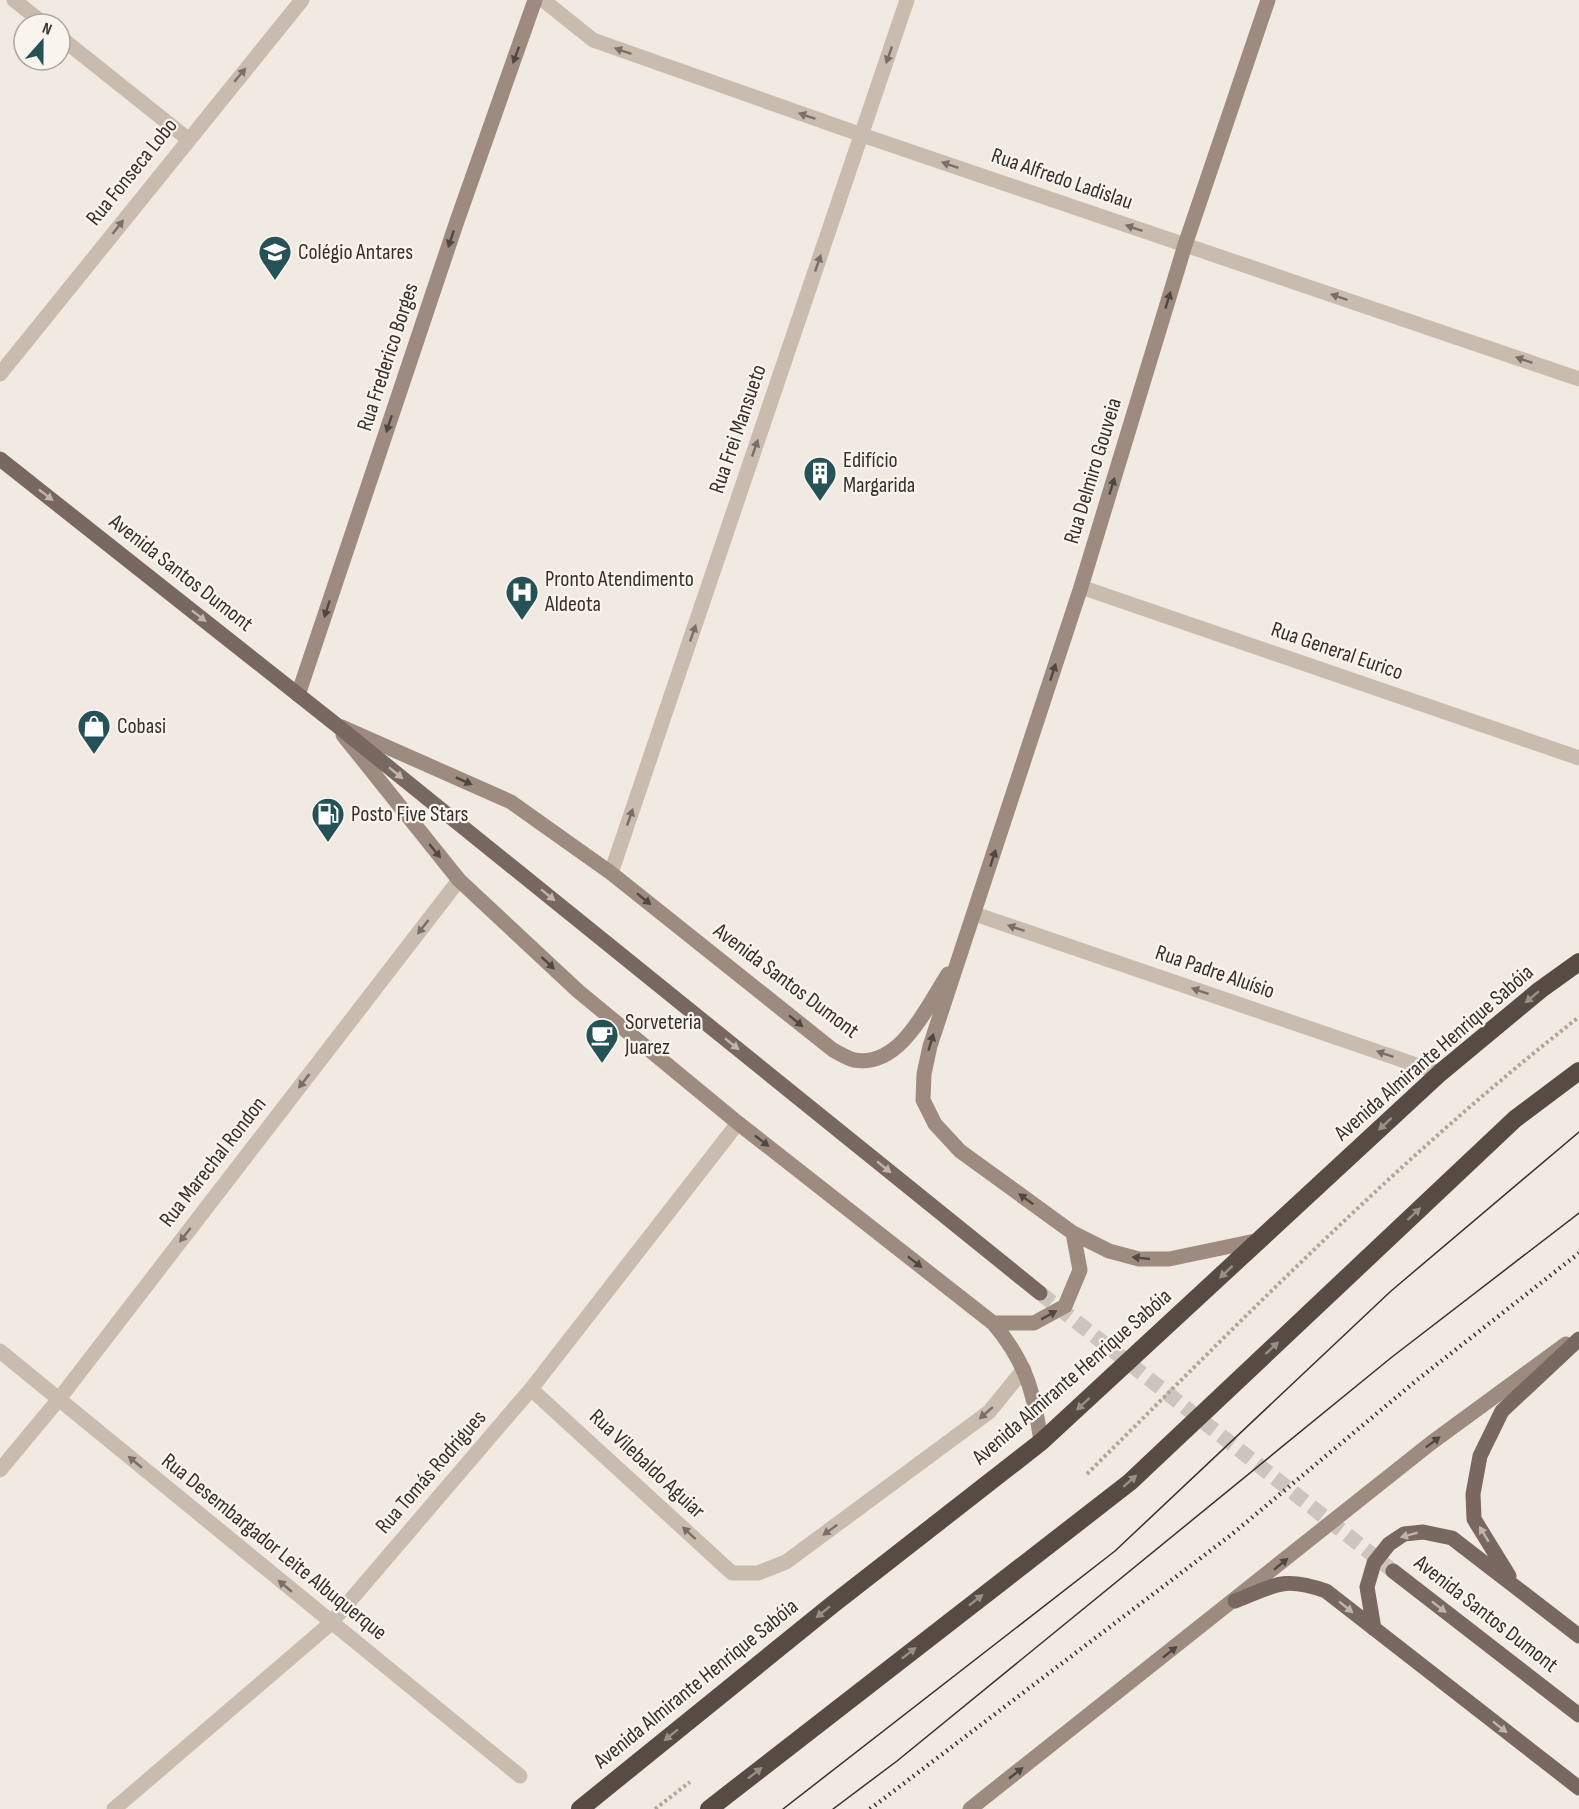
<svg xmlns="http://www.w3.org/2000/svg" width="1579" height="1809" font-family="'Sofia Sans Condensed',sans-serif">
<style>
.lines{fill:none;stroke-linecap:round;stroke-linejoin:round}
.primary-tunnel{stroke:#ccc5be;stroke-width:15;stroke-dasharray:15 8;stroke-linecap:butt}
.path{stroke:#b5a599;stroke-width:4;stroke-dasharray:3 3;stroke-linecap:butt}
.street{stroke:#c9bbae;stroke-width:15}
.secondary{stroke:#9d8b80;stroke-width:15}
.primary{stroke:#79685f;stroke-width:15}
.highway{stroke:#584b44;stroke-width:18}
.tram{stroke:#38302c;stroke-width:1.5}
.rail{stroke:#38302c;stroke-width:4.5;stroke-dasharray:1.5 4.5;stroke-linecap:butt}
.oneway{fill:#796f66}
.oneway2{fill:#514741}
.oneway3{fill:#bfb5ae}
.oneway4{fill:#988f88}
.labels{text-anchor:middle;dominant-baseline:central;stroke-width:4.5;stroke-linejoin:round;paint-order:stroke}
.street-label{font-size:22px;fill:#38302c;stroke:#f9f4ee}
.poi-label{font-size:22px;fill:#38302c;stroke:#f9f4ee;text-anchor:start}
</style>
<rect width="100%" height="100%" fill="#f1eae2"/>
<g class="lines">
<!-- primary-tunnel -->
<path class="primary-tunnel" d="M1040,1293L1393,1571"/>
<!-- path -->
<path class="path" d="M1087,1474C1246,1316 1402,1155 1579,1017
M655,1809L690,1782"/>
<!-- street -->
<path class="street" d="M14,0L44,24
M543,0L593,40L862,135L1579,379
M60,37L188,139
M0,374L302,0
M1081,587L1579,758
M611,873L907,0
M975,914L1440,1073
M0,1351L520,1776
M531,1389L732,1573H758L786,1562L989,1412L1024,1369
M0,1470L59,1399L459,880
M114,1809L330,1624L531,1389L738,1123"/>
<!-- secondary -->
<path class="secondary" d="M298,695L456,224L535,0
M342,727L511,802L611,873L833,1050C839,1053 847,1058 854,1060C901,1068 927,1006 948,974
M343,735L459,880L578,991L738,1123L993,1323C1026,1362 1034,1392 1041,1442
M1260,1240L1169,1259H1139L1109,1251L1073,1233L960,1151L935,1124L923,1100L924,1074L930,1046L1081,587L1185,245L1268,0
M993,1323H1034L1065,1306L1080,1270L1073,1233
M970,1809L1431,1443L1566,1344"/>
<!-- primary -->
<path class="primary" d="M0,459L334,723L1040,1293
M1393,1571L1579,1715
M1509,1576L1474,1519L1473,1494L1480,1456L1502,1411L1579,1339
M1235,1601C1276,1585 1283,1576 1326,1591L1579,1788
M1374,1629L1367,1587L1374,1563L1389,1544L1404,1534L1423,1532L1452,1538L1579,1636"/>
<!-- highway -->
<path class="highway" d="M580,1809L832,1605L1041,1442L1440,1073L1540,990L1579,962
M709,1809L1130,1482L1515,1119L1579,1071"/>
<!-- tram -->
<path class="tram" d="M783,1809L1115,1551L1391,1291L1579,1132
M833,1809L897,1761L1392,1357L1579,1213"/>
<!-- rail -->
<path class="rail" d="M870,1809L1231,1535L1417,1380L1579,1253"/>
</g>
<!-- one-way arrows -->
<defs><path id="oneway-solid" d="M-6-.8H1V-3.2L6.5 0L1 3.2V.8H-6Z" transform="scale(1.5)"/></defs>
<g class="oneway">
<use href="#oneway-solid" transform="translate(623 51) rotate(-161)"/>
<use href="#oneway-solid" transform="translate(889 55) rotate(109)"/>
<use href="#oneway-solid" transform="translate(240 75) rotate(-50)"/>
<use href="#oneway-solid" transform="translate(807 116) rotate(-161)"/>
<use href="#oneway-solid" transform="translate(950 165) rotate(-161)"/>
<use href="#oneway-solid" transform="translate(118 227) rotate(-52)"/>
<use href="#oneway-solid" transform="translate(1134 228) rotate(-161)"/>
<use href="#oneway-solid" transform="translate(818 263) rotate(-71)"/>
<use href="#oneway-solid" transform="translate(1339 297) rotate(-161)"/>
<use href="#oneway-solid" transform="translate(1524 360) rotate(-161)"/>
<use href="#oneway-solid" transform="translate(755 448) rotate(-71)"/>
<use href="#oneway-solid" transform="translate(693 633) rotate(-71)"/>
<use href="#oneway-solid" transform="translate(630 817) rotate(-71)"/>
<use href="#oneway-solid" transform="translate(423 927) rotate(128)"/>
<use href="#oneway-solid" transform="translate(1016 928) rotate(-161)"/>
<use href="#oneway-solid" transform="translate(1200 991) rotate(-161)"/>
<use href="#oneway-solid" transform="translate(1385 1054) rotate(-161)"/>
<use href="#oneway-solid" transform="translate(304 1081) rotate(128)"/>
<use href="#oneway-solid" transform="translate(185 1235) rotate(128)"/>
<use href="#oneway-solid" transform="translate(986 1413) rotate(139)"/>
<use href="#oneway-solid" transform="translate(135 1462) rotate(-140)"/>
<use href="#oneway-solid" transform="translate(830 1530) rotate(144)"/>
<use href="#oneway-solid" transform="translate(689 1533) rotate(-137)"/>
<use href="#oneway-solid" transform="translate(285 1586) rotate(-140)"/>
</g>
<g class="oneway2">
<use href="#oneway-solid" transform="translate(516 55) rotate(110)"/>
<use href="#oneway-solid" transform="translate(451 239) rotate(108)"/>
<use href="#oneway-solid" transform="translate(1168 300) rotate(-73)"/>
<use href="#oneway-solid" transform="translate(389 424) rotate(108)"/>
<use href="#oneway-solid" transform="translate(1112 486) rotate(-73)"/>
<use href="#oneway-solid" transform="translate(327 609) rotate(108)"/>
<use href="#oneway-solid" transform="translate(1053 672) rotate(-72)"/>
<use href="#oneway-solid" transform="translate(464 781) rotate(24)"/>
<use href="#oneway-solid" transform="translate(435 851) rotate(51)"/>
<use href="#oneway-solid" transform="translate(993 858) rotate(-72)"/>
<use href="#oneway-solid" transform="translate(644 899) rotate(39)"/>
<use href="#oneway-solid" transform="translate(548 963) rotate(43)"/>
<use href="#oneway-solid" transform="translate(796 1021) rotate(39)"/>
<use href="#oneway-solid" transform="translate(931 1042) rotate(-74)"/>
<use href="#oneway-solid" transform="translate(762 1141) rotate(38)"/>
<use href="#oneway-solid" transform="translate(1026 1199) rotate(-144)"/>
<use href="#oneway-solid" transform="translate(1141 1258) rotate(-174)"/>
<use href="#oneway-solid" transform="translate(915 1262) rotate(38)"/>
<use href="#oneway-solid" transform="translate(1049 1315) rotate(-29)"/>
<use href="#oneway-solid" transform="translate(1433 1442) rotate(-37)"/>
<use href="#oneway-solid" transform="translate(1281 1564) rotate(-39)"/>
<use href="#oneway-solid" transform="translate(1170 1652) rotate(-38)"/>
<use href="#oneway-solid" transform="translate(1016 1773) rotate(-38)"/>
</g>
<g class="oneway3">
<use href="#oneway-solid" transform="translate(46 495) rotate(38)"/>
<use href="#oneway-solid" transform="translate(199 616) rotate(38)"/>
<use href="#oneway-solid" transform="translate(396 773) rotate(39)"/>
<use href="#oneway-solid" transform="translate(548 895) rotate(39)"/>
<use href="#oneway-solid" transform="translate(732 1044) rotate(39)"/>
<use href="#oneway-solid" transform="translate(884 1167) rotate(39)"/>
<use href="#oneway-solid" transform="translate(1484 1534) rotate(-121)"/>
<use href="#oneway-solid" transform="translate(1409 1535) rotate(165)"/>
<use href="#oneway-solid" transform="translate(1346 1607) rotate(39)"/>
<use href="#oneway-solid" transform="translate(1439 1607) rotate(38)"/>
<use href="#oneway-solid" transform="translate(1500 1727) rotate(38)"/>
</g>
<g class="oneway4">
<use href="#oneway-solid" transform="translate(1532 997) rotate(140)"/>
<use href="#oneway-solid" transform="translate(1385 1124) rotate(137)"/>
<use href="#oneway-solid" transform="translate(1414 1214) rotate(-43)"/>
<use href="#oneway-solid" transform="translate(1226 1272) rotate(137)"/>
<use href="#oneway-solid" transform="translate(1272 1348) rotate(-43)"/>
<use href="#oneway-solid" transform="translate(1083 1404) rotate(137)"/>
<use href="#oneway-solid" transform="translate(1130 1481) rotate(-41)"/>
<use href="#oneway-solid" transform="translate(976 1600) rotate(-38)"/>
<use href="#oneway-solid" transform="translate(823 1612) rotate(141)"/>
<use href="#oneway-solid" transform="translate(909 1653) rotate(-38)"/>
<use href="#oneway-solid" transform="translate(671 1735) rotate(141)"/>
<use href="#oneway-solid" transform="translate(755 1773) rotate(-38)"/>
</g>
<!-- icons -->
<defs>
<symbol id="school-pin" viewBox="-11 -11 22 30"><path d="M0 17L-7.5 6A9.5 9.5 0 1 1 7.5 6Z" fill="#255256" stroke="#f9f4ee"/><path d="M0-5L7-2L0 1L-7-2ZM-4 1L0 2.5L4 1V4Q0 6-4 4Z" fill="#fff"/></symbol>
<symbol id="building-pin" viewBox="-11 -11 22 30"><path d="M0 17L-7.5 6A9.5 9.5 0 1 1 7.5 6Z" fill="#255256" stroke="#f9f4ee"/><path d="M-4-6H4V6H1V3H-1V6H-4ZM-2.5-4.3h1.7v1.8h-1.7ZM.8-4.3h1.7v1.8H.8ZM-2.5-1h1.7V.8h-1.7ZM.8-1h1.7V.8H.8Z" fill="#fff"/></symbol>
<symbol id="hospital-pin" viewBox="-11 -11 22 30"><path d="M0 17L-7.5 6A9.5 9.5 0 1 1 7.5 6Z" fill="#255256" stroke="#f9f4ee"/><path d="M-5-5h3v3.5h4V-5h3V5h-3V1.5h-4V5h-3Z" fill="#fff"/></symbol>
<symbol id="shop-pin" viewBox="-11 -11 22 30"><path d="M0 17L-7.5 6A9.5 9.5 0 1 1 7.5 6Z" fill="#255256" stroke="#f9f4ee"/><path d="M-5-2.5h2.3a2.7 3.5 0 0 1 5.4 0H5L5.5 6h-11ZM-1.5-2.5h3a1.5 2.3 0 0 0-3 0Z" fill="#fff"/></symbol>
<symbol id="fuel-pin" viewBox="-11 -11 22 30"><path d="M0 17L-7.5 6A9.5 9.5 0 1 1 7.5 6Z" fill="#255256" stroke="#f9f4ee"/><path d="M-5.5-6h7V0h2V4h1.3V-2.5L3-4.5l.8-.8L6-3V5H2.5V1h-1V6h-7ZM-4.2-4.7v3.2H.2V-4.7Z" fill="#fff"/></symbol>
<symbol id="cafe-pin" viewBox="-11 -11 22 30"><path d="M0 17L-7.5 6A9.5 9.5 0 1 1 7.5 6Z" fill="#255256" stroke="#f9f4ee"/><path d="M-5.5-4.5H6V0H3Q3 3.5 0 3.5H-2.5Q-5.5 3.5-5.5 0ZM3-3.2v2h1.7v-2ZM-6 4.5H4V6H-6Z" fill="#fff"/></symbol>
</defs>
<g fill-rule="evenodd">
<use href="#school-pin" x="256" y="233" width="38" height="52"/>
<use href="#building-pin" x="801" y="454" width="38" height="52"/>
<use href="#hospital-pin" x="503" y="573" width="38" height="52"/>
<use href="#shop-pin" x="75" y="707" width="38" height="52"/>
<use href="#fuel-pin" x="309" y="795" width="38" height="52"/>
<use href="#cafe-pin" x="583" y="1016" width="38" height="52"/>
</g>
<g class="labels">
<!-- street labels -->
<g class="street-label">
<text transform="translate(132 172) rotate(-51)">Rua Fonseca Lobo</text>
<text transform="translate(1062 179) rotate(19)">Rua Alfredo Ladislau</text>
<text transform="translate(388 357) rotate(-72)">Rua Frederico Borges</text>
<text transform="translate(738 429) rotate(-71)">Rua Frei Mansueto</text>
<text transform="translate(1093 471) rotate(-73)">Rua Delmiro Gouveia</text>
<text transform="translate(181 573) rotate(38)">Avenida Santos Dumont</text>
<text transform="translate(1337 651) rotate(19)">Rua General Eurico</text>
<text transform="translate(1215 972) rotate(19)">Rua Padre Aluísio</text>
<text transform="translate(786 981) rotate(37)">Avenida Santos Dumont</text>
<text transform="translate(1434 1053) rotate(-41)">Avenida Almirante Henrique Sabóia</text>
<text transform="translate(213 1162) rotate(-52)">Rua Marechal Rondon</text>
<text transform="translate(1072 1377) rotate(-41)">Avenida Almirante Henrique Sabóia</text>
<text transform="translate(647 1464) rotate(43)">Rua Vilebaldo Aguiar</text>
<text transform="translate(431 1472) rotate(-49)">Rua Tomás Rodrigues</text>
<text transform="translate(274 1547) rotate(39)">Rua Desembargador Leite Albuquerque</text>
<text transform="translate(1486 1614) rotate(38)">Avenida Santos Dumont</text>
<text transform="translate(696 1684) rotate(-39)">Avenida Almirante Henrique Sabóia</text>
</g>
<!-- poi labels -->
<g class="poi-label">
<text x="298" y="252">Colégio Antares</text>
<text x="843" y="460">Edifício<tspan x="843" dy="25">Margarida</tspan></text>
<text x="545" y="579">Pronto Atendimento<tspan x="545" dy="25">Aldeota</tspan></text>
<text x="117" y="726">Cobasi</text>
<text x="351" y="814">Posto Five Stars</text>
<text x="625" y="1022">Sorveteria<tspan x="625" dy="25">Juarez</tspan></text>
</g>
</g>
<!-- north arrow -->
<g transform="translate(42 42) rotate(21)"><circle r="28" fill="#f9f4ee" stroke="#aca6a0" stroke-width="1.5"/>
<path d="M0-4.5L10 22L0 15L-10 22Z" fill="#255256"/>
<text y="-9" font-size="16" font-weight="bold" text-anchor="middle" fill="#38302c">N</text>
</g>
</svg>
